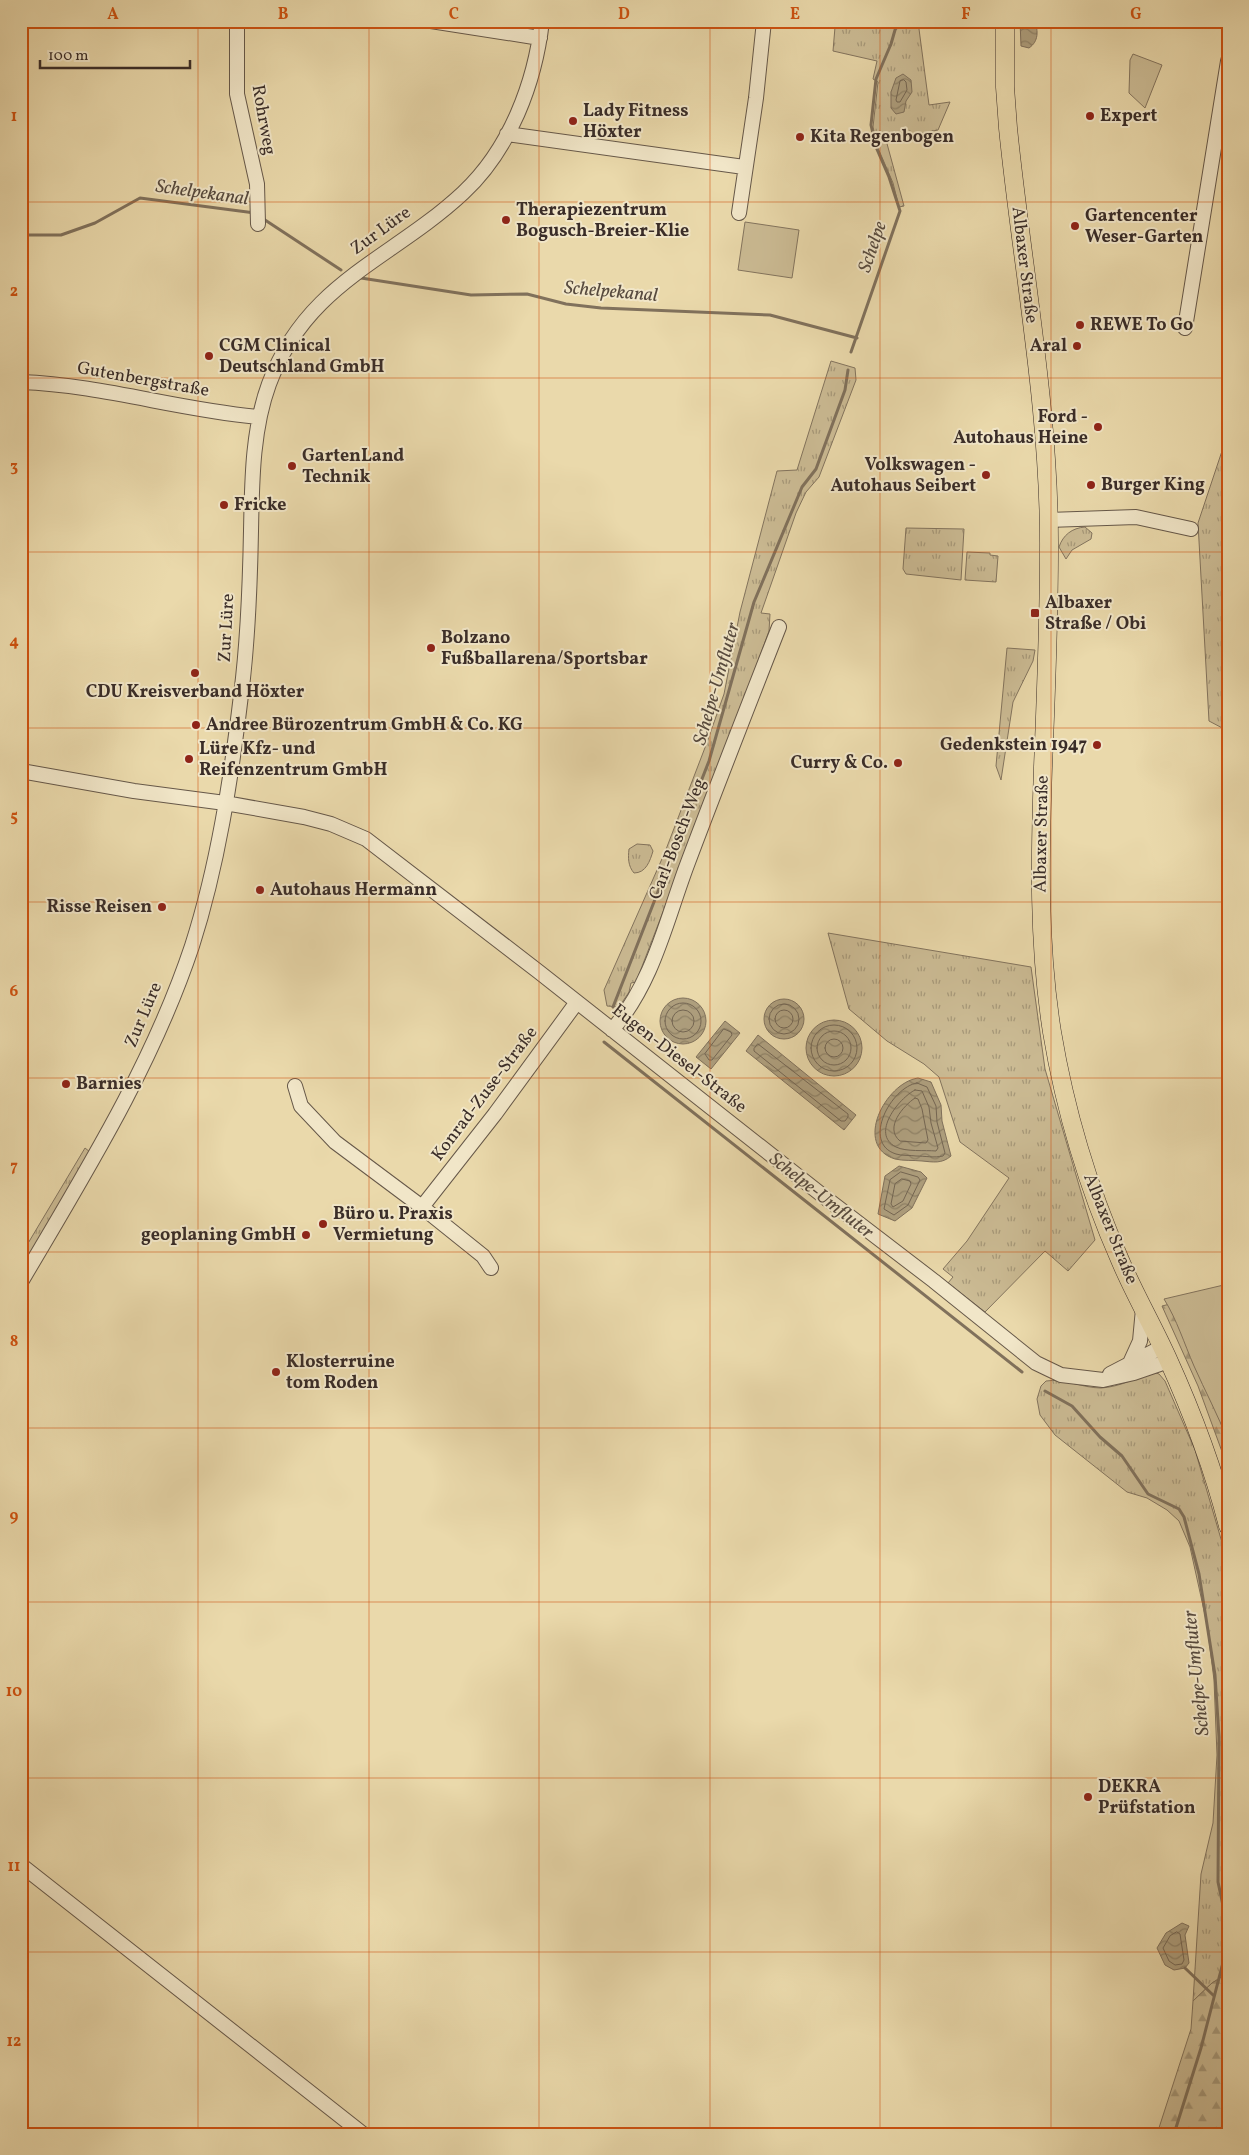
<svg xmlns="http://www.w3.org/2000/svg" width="1249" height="2155" font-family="Vollkorn,serif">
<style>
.grass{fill:url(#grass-tufts);stroke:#83745e}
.forest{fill:url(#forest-firs);stroke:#83745e}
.green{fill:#ccbc95;stroke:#83745e}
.water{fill:url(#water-waves);stroke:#80715c}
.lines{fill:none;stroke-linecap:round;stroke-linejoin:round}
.shore{stroke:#746653;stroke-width:1}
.stream{stroke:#80715c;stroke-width:3}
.minor-casing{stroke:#665849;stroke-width:16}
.major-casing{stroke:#3a2d28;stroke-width:19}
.minor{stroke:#f1e6c8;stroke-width:14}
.major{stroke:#ead9ab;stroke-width:18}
.grid{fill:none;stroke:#ce5210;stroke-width:1;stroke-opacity:0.55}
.poi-dot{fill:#8f2418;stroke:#f1e6c8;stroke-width:2}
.labels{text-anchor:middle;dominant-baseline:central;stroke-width:4;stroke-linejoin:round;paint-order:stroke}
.poi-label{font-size:18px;font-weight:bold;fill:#3a2d28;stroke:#f1e6c8;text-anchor:start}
.street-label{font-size:18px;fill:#3a2d28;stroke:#f1e6c8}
.water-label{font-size:19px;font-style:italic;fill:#574a3e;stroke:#f1e6c8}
.neatline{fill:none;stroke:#ce5210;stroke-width:2}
.grid-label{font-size:16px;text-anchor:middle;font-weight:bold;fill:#ce5210}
</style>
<defs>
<pattern id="grass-tufts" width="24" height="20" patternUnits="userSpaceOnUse" patternTransform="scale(1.25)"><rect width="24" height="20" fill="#ccbc95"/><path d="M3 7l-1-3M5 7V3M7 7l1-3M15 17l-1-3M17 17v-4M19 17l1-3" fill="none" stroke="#a7997a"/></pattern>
<pattern id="forest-firs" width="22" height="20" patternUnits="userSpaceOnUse" patternTransform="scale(1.25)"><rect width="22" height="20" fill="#ccbc95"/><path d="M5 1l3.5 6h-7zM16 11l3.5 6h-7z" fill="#a7997a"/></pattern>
<pattern id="water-waves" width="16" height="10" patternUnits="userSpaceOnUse" patternTransform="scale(1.25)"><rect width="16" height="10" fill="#ae9f7e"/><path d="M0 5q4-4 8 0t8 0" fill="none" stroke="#8f8267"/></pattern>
</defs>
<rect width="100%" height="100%" fill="#ead9ab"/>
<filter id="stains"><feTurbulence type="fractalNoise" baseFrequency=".004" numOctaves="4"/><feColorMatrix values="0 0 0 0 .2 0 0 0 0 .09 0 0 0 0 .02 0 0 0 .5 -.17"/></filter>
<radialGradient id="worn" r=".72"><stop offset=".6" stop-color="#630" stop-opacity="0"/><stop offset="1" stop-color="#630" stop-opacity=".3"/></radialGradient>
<!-- grass -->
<path class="grass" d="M822,21H927L919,29L929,105L950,102L938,130L886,140L904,206L899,207L893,183L878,148L873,127L878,82L873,79L877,61L833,51L835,27L822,26Z
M831,361L855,368L856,380L819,477L806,492L796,513L761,613L770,614L769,631L738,717L636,982L631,983L629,992L619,1007L607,1006L604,990L665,852L706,745L724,694L740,612L777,471L797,470Z
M1228,433V731L1209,721L1198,523Z
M1085,527L1092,533L1091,539L1072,550L1066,559L1059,547C1063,535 1072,528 1085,527Z
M906,528L964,529L961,580L906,574L903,569Z
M967,552L990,553V555L998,556L996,582L965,580Z
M1007,648L1035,650L1033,661L1013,702L1001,780L996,766Z
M637,844L650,845L653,851C650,861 646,873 634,873C628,866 628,858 629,849Z
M828,933L1031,967L1045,1069L1095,1240L1068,1271L1045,1251L985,1312L948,1283L953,1277L943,1269L967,1241L1009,1178L960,1142L939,1077L924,1064L887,1041L849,1009Z
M85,1148L90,1152L21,1269V1255Z
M1153,1372L1159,1374L1165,1381L1195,1450L1228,1563V1973L1212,1983L1193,2001L1201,1874L1213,1823L1217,1755L1214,1680L1207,1624L1190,1547L1179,1521L1167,1510L1147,1498L1127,1492L1055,1435L1040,1415L1037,1399L1041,1386L1046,1381C1064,1378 1082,1388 1101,1388C1119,1387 1137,1378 1153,1372Z"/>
<!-- forest -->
<path class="forest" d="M1194,1298L1228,1299V1468L1198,1386L1162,1306Z
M1228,1973V2134H1157L1191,2029L1193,2001L1212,1983Z"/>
<!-- green -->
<path class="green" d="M1133,54L1162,65L1145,108L1129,93L1130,60Z
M745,222L799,230L792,278L738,270Z
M1228,1284V1441C1218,1415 1205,1391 1194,1366C1184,1343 1177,1320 1164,1299Z"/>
<!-- water -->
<path class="water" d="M1020,21H1035C1038,31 1039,41 1029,48L1021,46Z
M903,74L911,80L912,92L906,101L904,112L896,114L891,108V92L896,78Z
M660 1021a23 23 0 1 1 46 0a23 23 0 1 1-46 0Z
M764 1019a20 20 0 1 1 40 0a20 20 0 1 1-40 0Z
M806 1048a28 28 0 1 1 56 0a28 28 0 1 1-56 0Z
M725,1021L740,1033L711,1069L696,1057Z
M758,1035L856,1115L844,1130L746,1051Z
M918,1078L931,1082L941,1105L942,1121L951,1156C942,1164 933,1162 922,1161C913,1160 903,1161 895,1159C853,1146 885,1083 918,1078Z
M899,1166L921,1172L927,1178L912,1208L895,1221L878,1214L885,1176Z
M1182,1923L1189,1926L1185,1935L1189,1963L1185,1968L1174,1970L1165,1965L1157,1948L1166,1933Z"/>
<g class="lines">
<!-- shore -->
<path class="shore" d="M904,80L906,82L907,90L900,102H897L896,100L900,81Z
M665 1021a18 18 0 1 1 36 0a18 18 0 1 1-36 0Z
M769 1019a15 15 0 1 1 30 0a15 15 0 1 1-30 0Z
M672 1021a11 11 0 1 1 22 0a11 11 0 1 1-22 0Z
M775 1019a9 9 0 1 1 18 0a9 9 0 1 1-18 0Z
M811 1048a23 23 0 1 1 46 0a23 23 0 1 1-46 0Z
M724,1029L731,1032L732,1035L712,1060H709L705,1054Z
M817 1048a17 17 0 1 1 34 0a17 17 0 1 1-34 0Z
M825 1048a9 9 0 1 1 18 0a9 9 0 1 1-18 0Z
M758,1044L848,1114V1117L845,1121H841L754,1051V1049Z
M917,1083L927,1087L936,1106L937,1122L945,1153L943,1156C934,1158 925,1156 916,1156C910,1155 902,1156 896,1154C861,1143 891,1087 917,1083Z
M915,1090L922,1091L929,1107L931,1123L938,1148L936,1151C925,1150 906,1152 896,1147C870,1134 899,1098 915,1090Z
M915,1098L918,1099L922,1109L928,1140L926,1143L900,1141C884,1128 903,1106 915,1098Z
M901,1172L918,1177L920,1180L908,1205L894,1215L884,1209L890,1180Z
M902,1179L910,1181L911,1184L903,1201L893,1207L891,1204L895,1184Z
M1177,1932L1180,1934L1184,1960L1182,1964L1175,1965L1169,1961L1163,1948L1170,1936Z"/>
<!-- stream -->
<path class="stream" d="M262,218L341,270
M21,235H61L95,223L140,198L255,213
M361,278L471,295L527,294L566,304L601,308L770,315L857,338
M851,352L900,211L889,177L876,147L871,125L876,79L891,44L895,30L901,21
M613,1007L709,761L754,602L802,487L816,469L845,390L848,370
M604,1042L1022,1372
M1045,1391L1072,1406L1100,1437L1122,1456L1148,1494L1179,1509L1184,1517L1199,1574L1215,1675L1219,1737L1218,1882L1228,1929
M1185,1968L1213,1995
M1174,2134L1201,2048L1228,1943"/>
<defs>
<path id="minor" d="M237,21V94L257,184L258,224
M431,21L540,38
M507,134L744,167
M739,213L756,98L764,21
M1185,328L1228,61
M21,382C102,385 179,410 259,417
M1048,520L1136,517L1191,529
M21,771L134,791L225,803L304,817L331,824L366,839L539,972L827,1199L934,1281L1036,1363L1061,1375L1103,1380L1134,1373L1169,1361
M612,1030C653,983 666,921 687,865C717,785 748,706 779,627
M295,1086L301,1106L335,1142L422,1207
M491,1268L483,1256L422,1207L495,1114L577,1002
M21,1282C85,1173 152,1066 192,946C218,865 231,779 241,695C248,641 250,586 251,531C252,483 252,430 269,384C307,282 391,260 463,193C510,149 535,83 542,21
M1130,1363L1140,1341L1143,1309
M1110,1374L1162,1347
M21,1865L363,2134"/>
<path id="major" d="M1005,21V87L1008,128C1022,268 1050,409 1049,551C1049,623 1046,695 1043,767C1040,856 1038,944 1052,1032C1065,1110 1088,1187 1120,1260C1134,1293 1152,1324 1167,1357C1192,1412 1213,1467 1228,1526"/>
</defs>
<!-- minor casing -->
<use href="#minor" class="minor-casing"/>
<!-- major casing -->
<use href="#major" class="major-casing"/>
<!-- minor -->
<use href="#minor" class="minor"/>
<!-- major -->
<use href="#major" class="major"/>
</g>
<!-- grid -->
<path class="grid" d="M198,21V2134M369,21V2134M539,21V2134M710,21V2134M880,21V2134M1051,21V2134M21,202H1228M21,378H1228M21,552H1228M21,728H1228M21,902H1228M21,1078H1228M21,1252H1228M21,1428H1228M21,1602H1228M21,1778H1228M21,1952H1228"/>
<!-- markers -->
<g class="poi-dot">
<circle cx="1090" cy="116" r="5"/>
<circle cx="573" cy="121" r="5"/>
<circle cx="800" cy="137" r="5"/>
<circle cx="506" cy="220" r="5"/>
<circle cx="1075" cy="226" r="5"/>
<circle cx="1080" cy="325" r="5"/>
<circle cx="1077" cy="346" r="5"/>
<circle cx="209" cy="356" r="5"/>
<circle cx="1098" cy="427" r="5"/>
<circle cx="292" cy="466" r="5"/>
<circle cx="986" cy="475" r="5"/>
<circle cx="1091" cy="485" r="5"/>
<circle cx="224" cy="505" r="5"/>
<rect x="1030" y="608" width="10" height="10" rx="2.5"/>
<circle cx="431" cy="648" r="5"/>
<circle cx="195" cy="673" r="5"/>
<circle cx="196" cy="725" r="5"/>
<circle cx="1097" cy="745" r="5"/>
<circle cx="189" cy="759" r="5"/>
<circle cx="898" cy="763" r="5"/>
<circle cx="260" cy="890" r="5"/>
<circle cx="162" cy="907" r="5"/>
<circle cx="66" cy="1084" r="5"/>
<circle cx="323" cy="1224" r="5"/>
<circle cx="306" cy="1235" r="5"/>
<circle cx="276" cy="1372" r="5"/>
<circle cx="1088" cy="1797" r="5"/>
</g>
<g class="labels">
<!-- poi labels -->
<g class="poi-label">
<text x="583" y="111">Lady Fitness<tspan x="583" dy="21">Höxter</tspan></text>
<text x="1100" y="116">Expert</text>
<text x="810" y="137">Kita Regenbogen</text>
<text x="516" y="210">Therapiezentrum<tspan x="516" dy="21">Bogusch-Breier-Klie</tspan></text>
<text x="1085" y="216">Gartencenter<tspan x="1085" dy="21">Weser-Garten</tspan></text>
<text x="1090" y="325">REWE To Go</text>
<text x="219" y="346">CGM Clinical<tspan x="219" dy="21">Deutschland GmbH</tspan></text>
<text x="1067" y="346" text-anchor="end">Aral</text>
<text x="1088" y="417" text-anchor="end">Ford -<tspan x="1088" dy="21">Autohaus Heine</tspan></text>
<text x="302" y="456">GartenLand<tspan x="302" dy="21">Technik</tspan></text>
<text x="976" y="465" text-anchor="end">Volkswagen -<tspan x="976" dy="21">Autohaus Seibert</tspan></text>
<text x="1101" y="485">Burger King</text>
<text x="234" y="505">Fricke</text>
<text x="1045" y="603">Albaxer<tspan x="1045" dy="21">Straße / Obi</tspan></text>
<text x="441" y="638">Bolzano<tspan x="441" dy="21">Fußballarena/Sportsbar</tspan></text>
<text x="195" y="692" text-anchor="middle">CDU Kreisverband Höxter</text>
<text x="206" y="725">Andree Bürozentrum GmbH &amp; Co. KG</text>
<text x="1087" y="745" text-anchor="end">Gedenkstein 1947</text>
<text x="199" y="749">Lüre Kfz- und<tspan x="199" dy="21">Reifenzentrum GmbH</tspan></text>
<text x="888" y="763" text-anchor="end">Curry &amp; Co.</text>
<text x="270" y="890">Autohaus Hermann</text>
<text x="152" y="907" text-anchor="end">Risse Reisen</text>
<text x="76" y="1084">Barnies</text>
<text x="333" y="1214">Büro u. Praxis<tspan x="333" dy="21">Vermietung</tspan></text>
<text x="296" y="1235" text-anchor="end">geoplaning GmbH</text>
<text x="286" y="1362">Klosterruine<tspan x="286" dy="21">tom Roden</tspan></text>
<text x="1098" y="1787">DEKRA<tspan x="1098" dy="21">Prüfstation</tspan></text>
</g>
<!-- street labels -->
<g class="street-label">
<text transform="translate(263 120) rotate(80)">Rohrweg</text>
<text transform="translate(381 231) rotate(-36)">Zur Lüre</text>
<text transform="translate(1024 265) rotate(83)">Albaxer Straße</text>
<text transform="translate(143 380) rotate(10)">Gutenbergstraße</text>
<text transform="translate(227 628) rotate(-87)">Zur Lüre</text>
<text transform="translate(1042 834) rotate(-89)">Albaxer Straße</text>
<text transform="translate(678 839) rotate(-69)">Carl-Bosch-Weg</text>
<text transform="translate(144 1015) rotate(-67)">Zur Lüre</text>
<text transform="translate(679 1059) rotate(38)">Eugen-Diesel-Straße</text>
<text transform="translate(485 1094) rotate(-53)">Konrad-Zuse-Straße</text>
<text transform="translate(1110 1229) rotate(68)">Albaxer Straße</text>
</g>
<!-- water labels -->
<g class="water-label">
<text transform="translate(202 193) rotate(8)">Schelpekanal</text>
<text transform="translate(873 247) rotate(-71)">Schelpe</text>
<text transform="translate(611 292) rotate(5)">Schelpekanal</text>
<text transform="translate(717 684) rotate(-74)">Schelpe-Umfluter</text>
<text transform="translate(821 1196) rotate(38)">Schelpe-Umfluter</text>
<text transform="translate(1197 1673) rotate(-96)">Schelpe-Umfluter</text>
</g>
</g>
<!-- margin -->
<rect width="1249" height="2155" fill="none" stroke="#ead9ab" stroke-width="55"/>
<!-- scale -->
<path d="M40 60v8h150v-8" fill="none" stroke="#3a2d28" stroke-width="2.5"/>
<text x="48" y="60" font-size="15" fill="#3a2d28" stroke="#f1e6c8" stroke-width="4" paint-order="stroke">100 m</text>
<rect x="28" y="28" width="1194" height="2100" class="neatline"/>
<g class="grid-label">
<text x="113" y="19">A</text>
<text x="283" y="19">B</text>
<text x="454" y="19">C</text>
<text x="624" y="19">D</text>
<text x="795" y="19">E</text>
<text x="966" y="19">F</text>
<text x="1136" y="19">G</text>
<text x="14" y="121">1</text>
<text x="14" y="296">2</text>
<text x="14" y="471">3</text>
<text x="14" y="646">4</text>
<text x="14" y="821">5</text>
<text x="14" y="996">6</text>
<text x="14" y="1171">7</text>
<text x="14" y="1346">8</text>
<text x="14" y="1521">9</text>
<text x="14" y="1696">10</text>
<text x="14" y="1871">11</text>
<text x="14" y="2046">12</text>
</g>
<rect width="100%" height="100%" filter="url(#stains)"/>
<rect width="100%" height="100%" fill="url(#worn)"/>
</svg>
